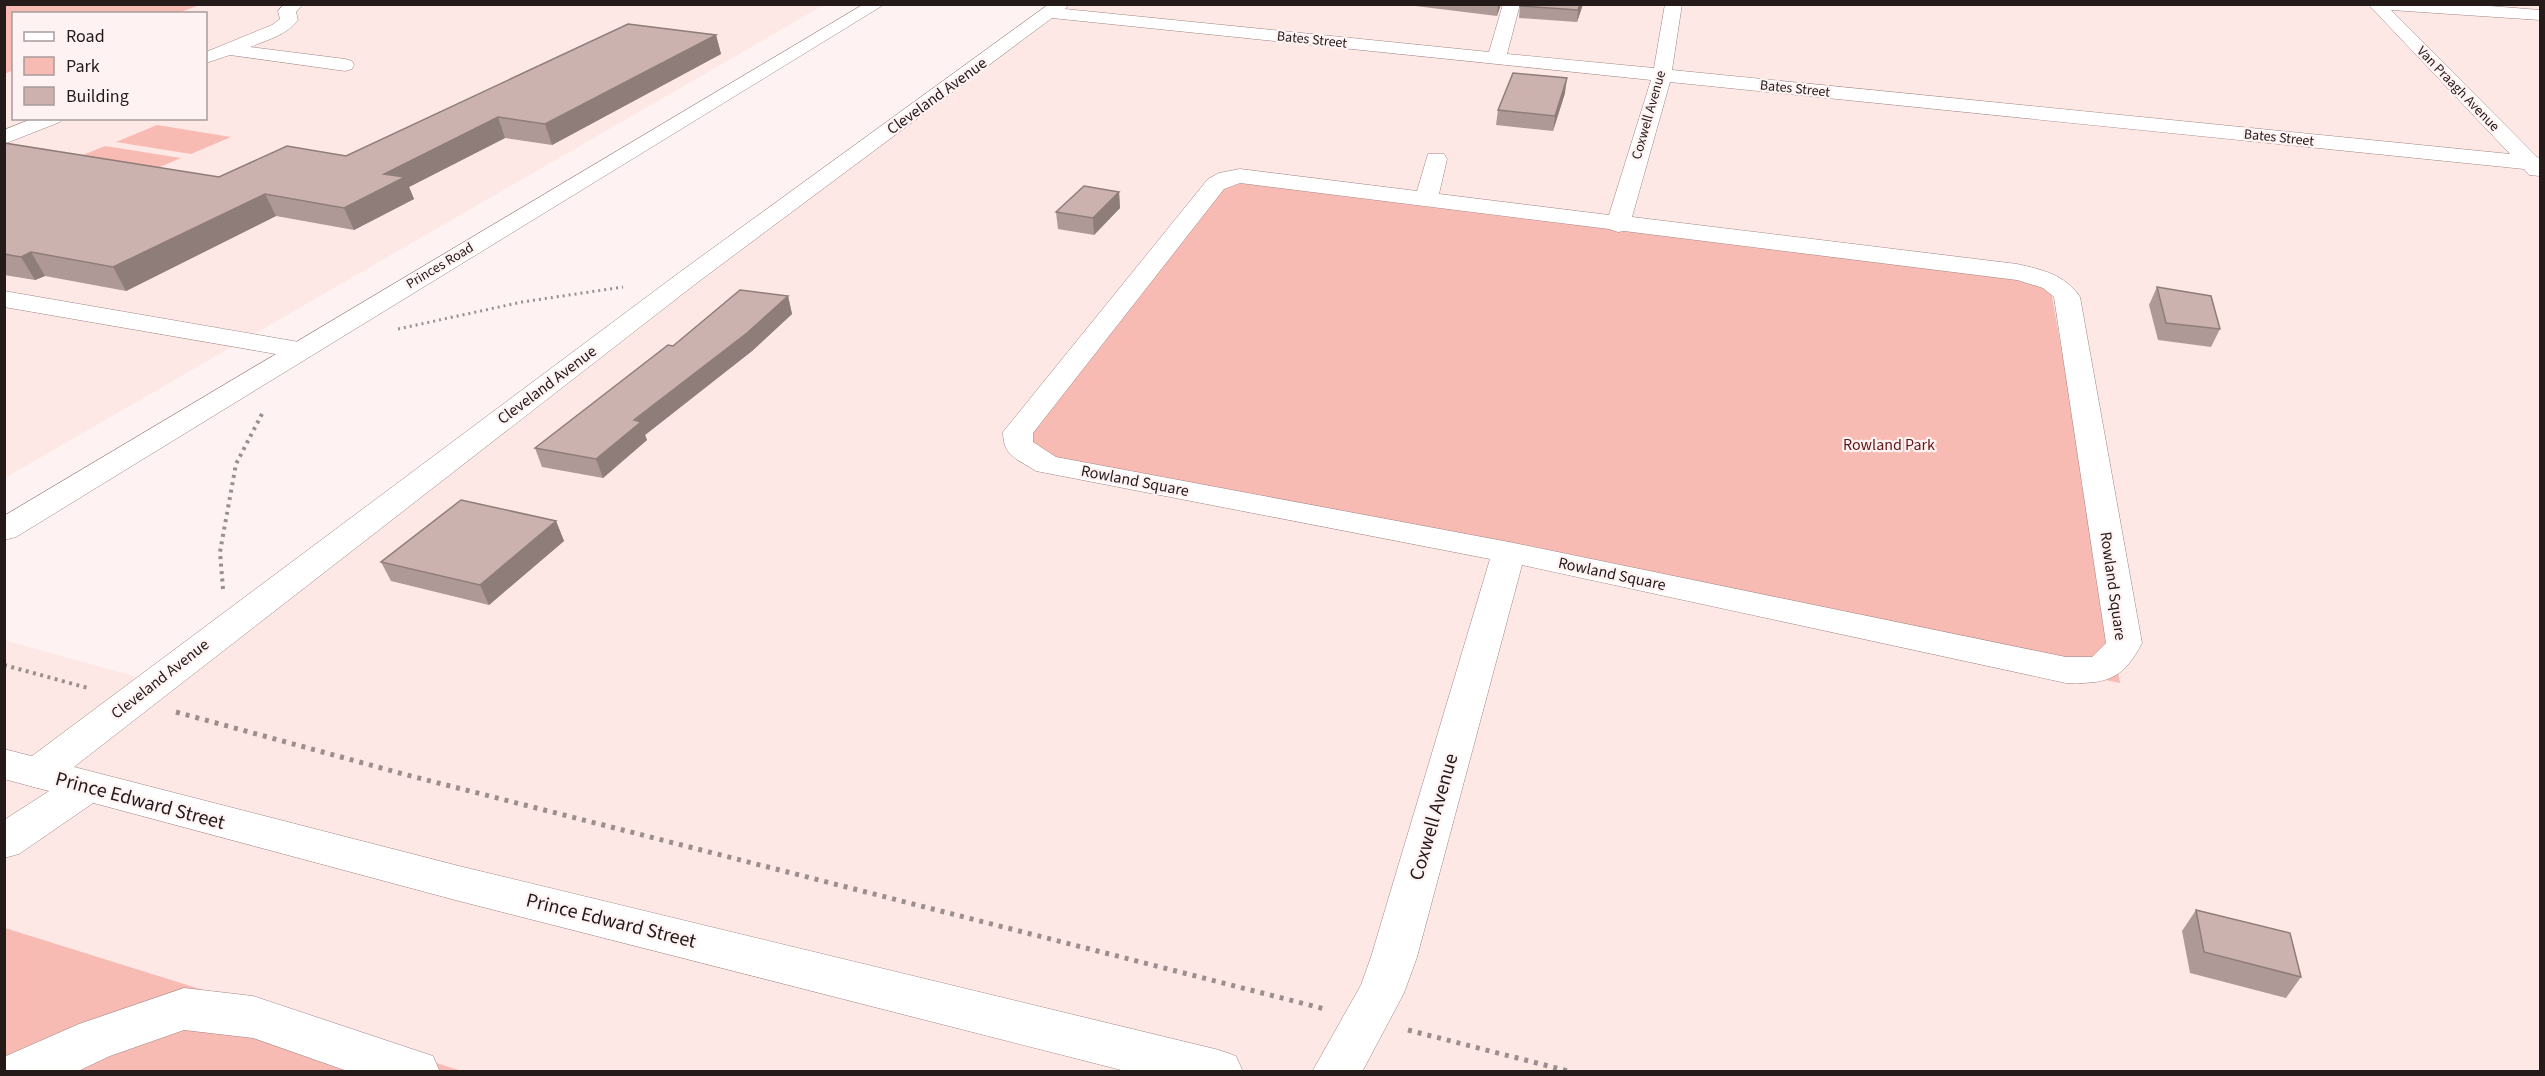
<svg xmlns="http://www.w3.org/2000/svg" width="2545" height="1076" font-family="'Source Sans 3',sans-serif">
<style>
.built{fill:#fee8e5;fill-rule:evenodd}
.green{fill:#f8bbb4}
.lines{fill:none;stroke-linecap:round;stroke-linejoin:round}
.minor-casing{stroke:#9e8583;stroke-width:1}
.major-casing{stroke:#9e8583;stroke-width:1}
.path-far2{stroke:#9a8f8e;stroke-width:3;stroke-dasharray:2 4;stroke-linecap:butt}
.path-far1{stroke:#9a8f8e;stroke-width:4;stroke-dasharray:3 4.5;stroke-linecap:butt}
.path{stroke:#9a8f8e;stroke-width:5;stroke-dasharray:4 6;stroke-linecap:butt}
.minor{fill:#fff;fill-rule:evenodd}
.major{fill:#fff;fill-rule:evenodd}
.wall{fill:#af9996}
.shaded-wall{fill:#8f7d7a}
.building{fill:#ccb2af;stroke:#8f7d7a;stroke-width:1.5}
.labels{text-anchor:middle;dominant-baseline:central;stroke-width:4.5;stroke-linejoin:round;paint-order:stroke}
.far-street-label{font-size:14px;fill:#241a19;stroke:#fef3f2}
.street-label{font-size:16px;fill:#241a19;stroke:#fef3f2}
.park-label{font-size:16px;fill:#641414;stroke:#fef3f2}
.near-street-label{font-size:20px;fill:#241a19;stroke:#fef3f2}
</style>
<rect width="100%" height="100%" fill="#fef3f2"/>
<!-- built -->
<path class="built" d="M5,5H824L5,478ZM14,14H206V118H14Z
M1060,5H2540V1071H5L4,640L141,678Z"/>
<!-- green -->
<path class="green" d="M4,5L198,4L200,5L175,14H14L13,70L5,74Z
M157,125L231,137L191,154L116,142Z
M105,146L181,158L139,176L63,163Z
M1225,177L2049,279L2120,683L1011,451Z
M5,928L462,1071H5Z"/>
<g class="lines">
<defs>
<path id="minor" d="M284,4H303L296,12L298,20C287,35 267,40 250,47L345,59L352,61L354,65L352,69L345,71L230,55L206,63V52L272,25L280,19L278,11Z
M1049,4H1069L1065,9L1489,52L1503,4H1520L1507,54L1654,68L1665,4H1682L1672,70L2510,154L2368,4H2465L2540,10V20L2391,10L2537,157L2540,158V176L2529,175L2524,169L1670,82L1632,217L2017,264C2043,270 2064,274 2080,297L2142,643C2123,680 2106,684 2066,683L1522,565L1417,957L1404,993L1362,1072H1312L1361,985L1371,957L1490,559L1036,471C1017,459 1003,456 1003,432L1208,179L1219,173L1240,169L1417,191L1428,154H1444L1447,159L1439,194L1609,215L1651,80L1052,18L698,282L52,784L38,788L24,784L18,773L24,762L680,272ZM1240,183L1609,229L1618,232L1624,231L2017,280L2043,288L2054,297L2106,643L2092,657H2066L1509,542L1056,457L1033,442V433L1224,189Z
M34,118H63L60,122L4,144V130Z
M4,291L299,342L309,344L313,350L309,356L299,358L4,307Z
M85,773L99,777L105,788L99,799L19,854L4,858V820L71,777Z
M184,988L253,996L433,1056L440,1072H350L253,1038L184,1030L110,1056L76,1072H4L6,1056L79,1024Z"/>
<path id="major" d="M864,4H885L16,537L4,540V516Z
M4,749L459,866L1219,1050L1236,1056L1243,1072H1129L459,901L4,779Z"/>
</defs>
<!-- minor casing -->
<use href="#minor" class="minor-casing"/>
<!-- major casing -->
<use href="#major" class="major-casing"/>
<!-- path-far2 -->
<path class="path-far2" d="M398,329L522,302L623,287"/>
<!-- path-far1 -->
<path class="path-far1" d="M223,589L220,552L236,464L264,410
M4,665L88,688"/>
<!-- path -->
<path class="path" d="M176,712L407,775L1325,1009
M1408,1030L1572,1072"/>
<!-- minor -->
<use href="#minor" class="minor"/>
<!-- major -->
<use href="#major" class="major"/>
</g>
<!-- wall -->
<path class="wall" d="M1399,4H1501L1497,16Z
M1520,4H1583L1577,22L1519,18Z
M716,35L721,54L552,145L505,138L409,187L414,199L354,230L276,216L126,291L45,276L35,280L4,275V143L219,177L346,156Z
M1565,93L1553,131L1496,125L1498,110Z
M1119,192L1120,208L1094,235L1058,229L1056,212Z
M2157,287L2220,329L2211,347L2158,340L2149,305Z
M788,296L792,314L752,351L645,435L647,440L603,478L542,467L535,448L673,346Z
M556,521L564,541L489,605L391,581L381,562Z
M2196,910L2301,977L2286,998L2190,973L2182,931Z"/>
<!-- shaded-wall -->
<path class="shaded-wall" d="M1498,4H1501L1497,16Z
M1580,4H1583L1577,22L1578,10Z
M716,35L721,54L552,145L545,124Z
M1567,78L1565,93L1553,131L1555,116Z
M498,117L505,138L409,187L414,199L354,230L344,208L384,174Z
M1119,192L1120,208L1094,235L1093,218Z
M265,194L276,216L126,291L113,267Z
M31,252L45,276L35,280L21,257Z
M788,296L792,314L752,351L645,435L647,440L603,478L596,459L634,420Z
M556,521L564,541L489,605L480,585Z"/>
<!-- building -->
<path class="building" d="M1520,4H1580L1578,10L1520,6Z
M628,24L716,35L545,124L498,117L384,174L405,177L344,208L265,194L113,267L31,252L21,257L4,254V143L219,177L287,146L346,156Z
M1513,73L1567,78L1555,116L1498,110Z
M1084,186L1119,192L1093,218L1056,212Z
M2157,287L2211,296L2220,329L2166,323Z
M740,290L788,296L747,333L634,420L641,422L596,459L535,448L668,345L673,346Z
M461,500L556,521L480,585L381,562Z
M2196,910L2290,933L2301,977L2204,952Z"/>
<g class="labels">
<!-- far-street labels -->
<g class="far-street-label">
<text transform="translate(1312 40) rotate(6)">Bates Street</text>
<text transform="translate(1795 89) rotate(6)">Bates Street</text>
<text transform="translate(2458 89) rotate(46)">Van Praagh Avenue</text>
<text transform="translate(1649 115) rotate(-74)">Coxwell Avenue</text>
<text transform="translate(2279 138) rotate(6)">Bates Street</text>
<text transform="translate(440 266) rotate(-31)">Princes Road</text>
</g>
<!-- street labels -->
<g class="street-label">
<text transform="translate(937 96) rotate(-36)">Cleveland Avenue</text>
<text transform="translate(547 385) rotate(-37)">Cleveland Avenue</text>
<text transform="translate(1135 481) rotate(11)">Rowland Square</text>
<text transform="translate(1612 574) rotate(12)">Rowland Square</text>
<text transform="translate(2113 586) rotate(82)">Rowland Square</text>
<text transform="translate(160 679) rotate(-38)">Cleveland Avenue</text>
</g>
<!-- park labels -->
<g class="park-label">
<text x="1889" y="445">Rowland Park</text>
</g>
<!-- near-street labels -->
<g class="near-street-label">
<text transform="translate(140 801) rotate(15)">Prince Edward Street</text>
<text transform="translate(1434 817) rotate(-74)">Coxwell Avenue</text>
<text transform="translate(611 921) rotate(14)">Prince Edward Street</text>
</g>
</g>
<!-- border -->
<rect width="2545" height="1076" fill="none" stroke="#241a19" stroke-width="12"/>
<!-- legend -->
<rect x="12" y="12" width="195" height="108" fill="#fef3f2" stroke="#a79c9b" stroke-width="1.5"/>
<rect x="24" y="32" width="30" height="9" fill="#ffffff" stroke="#a79c9b" stroke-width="1.5"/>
<text x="66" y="42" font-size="18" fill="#241a19">Road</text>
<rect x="24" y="57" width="30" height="18" fill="#f8bbb4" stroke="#a79c9b" stroke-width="1.5"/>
<text x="66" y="72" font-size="18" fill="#241a19">Park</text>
<rect x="24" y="87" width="30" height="18" fill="#ccb2af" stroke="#a79c9b" stroke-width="1.5"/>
<text x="66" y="102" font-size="18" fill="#241a19">Building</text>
</svg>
